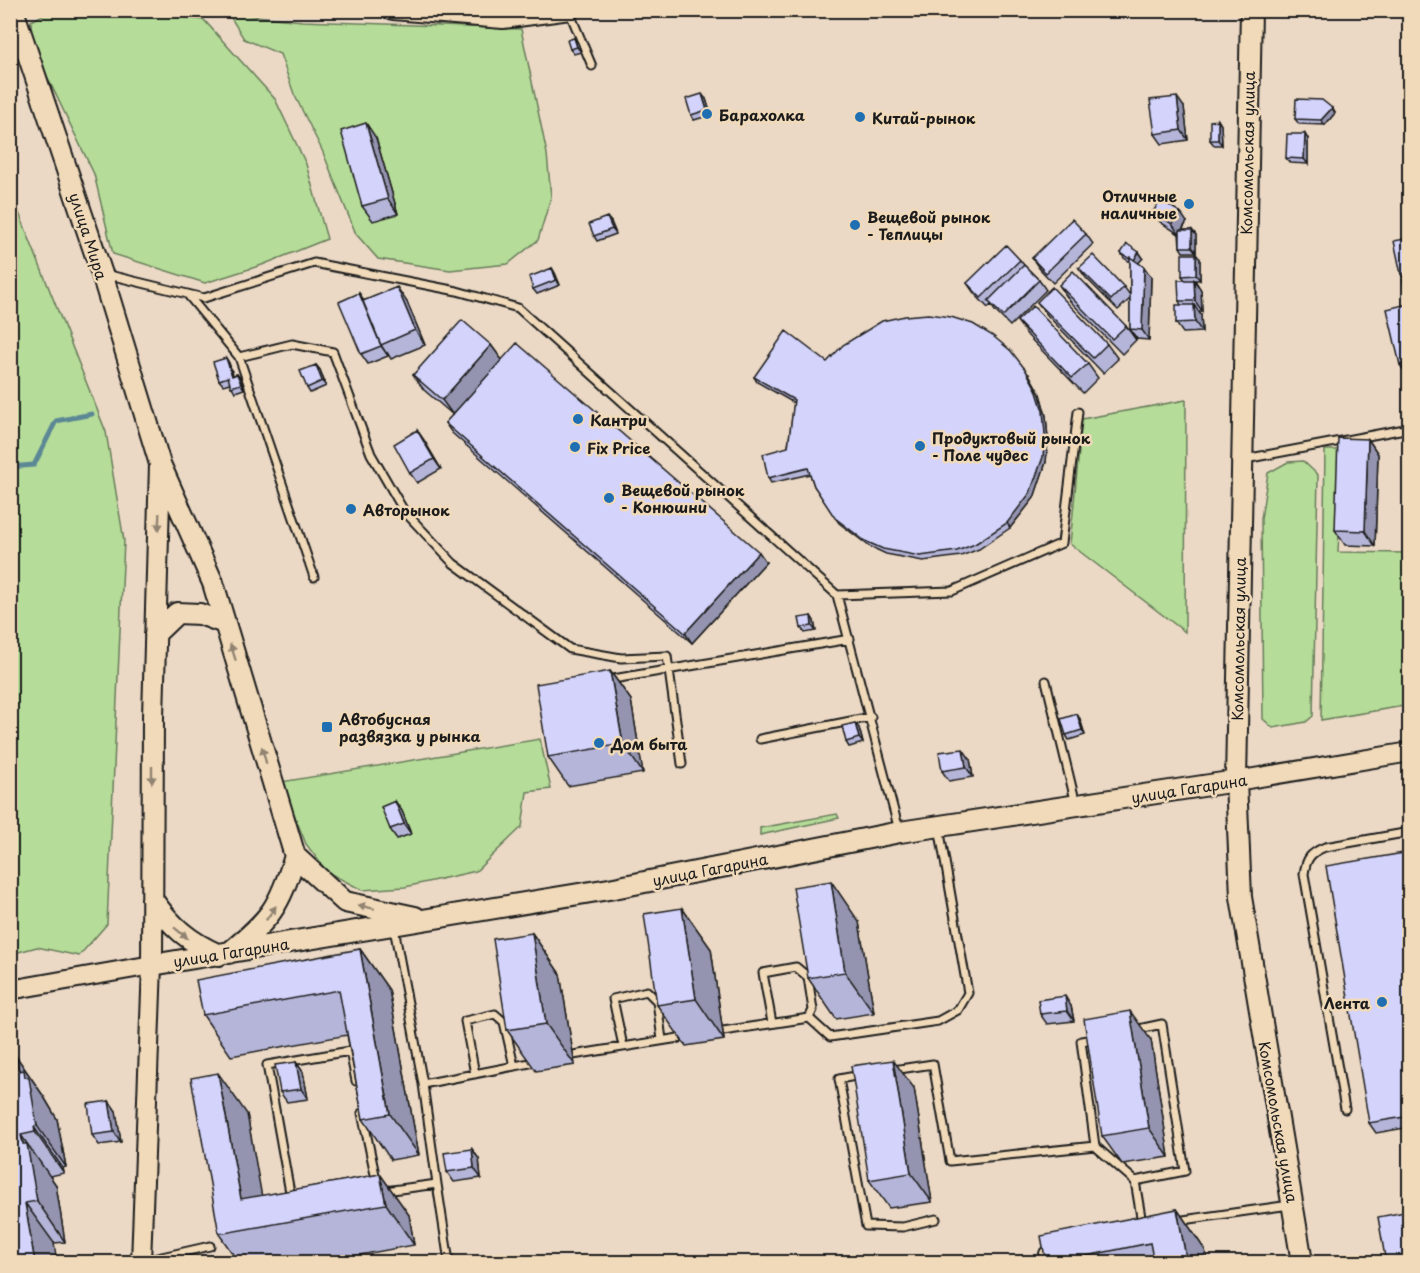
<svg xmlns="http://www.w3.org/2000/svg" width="1420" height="1273" font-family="'Playpen Sans',sans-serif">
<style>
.green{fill:#b5dc98;stroke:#687c5a;stroke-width:1.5}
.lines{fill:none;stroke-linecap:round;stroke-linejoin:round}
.stream{stroke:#5b8895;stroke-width:5}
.service-casing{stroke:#1c1c1c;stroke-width:11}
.tertiary-casing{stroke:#1c1c1c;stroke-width:22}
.secondary-casing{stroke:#1c1c1c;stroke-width:24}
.service{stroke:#f1dab9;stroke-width:7}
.tertiary{stroke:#f1dab9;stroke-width:18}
.secondary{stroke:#f1dab9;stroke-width:20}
.wall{fill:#b5b5d9;stroke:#1c1c1c;stroke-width:1.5}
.shaded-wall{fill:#9494b0;stroke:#1c1c1c;stroke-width:1.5}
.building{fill:#d3d3fc;stroke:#1c1c1c;stroke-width:1.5}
.oneway{fill:#918472}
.poi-dot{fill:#1f6fb2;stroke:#f1dab9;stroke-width:2}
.labels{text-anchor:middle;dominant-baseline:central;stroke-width:5;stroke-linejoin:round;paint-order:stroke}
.poi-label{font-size:15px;font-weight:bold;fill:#1c1c1c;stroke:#f1dab9;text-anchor:start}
.street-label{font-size:15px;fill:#1c1c1c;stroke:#f1dab9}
</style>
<rect width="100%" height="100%" fill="#ebd9c6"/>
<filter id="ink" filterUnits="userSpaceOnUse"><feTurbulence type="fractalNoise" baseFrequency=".0167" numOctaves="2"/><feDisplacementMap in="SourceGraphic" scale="12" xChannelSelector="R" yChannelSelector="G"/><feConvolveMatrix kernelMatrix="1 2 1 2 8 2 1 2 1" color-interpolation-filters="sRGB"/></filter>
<g filter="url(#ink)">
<!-- green -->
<path class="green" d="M53,10L136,11L204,20L275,99L306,164L327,239L262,265L205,283L113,254L94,174L32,45L31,21Z
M228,13L302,21L521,29L547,154L551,197L538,240L508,264L450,270L378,259L356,234L322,150L294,94L280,54L244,39Z
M10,190L106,432L124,541L107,924L79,956L37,947L11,954Z
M1186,400L1185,632L1070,544L1082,419Z
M1325,450H1343L1338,552L1409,553V705L1321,720Z
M1303,461L1318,475L1313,716L1306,722L1273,728L1263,719L1261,519L1268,473L1288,462Z
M540,739L551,789L527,792L522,827L476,871L405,887L362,890L327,872L306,844L281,782Z
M837,814L839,818L760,835V828Z"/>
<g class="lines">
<!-- stream -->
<path class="stream" d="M10,467L34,465L56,421L92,414"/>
<defs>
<path id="service" d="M569,11L592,66
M105,274L204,298L314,263L457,291L518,308L837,595L899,830
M188,295L239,357L292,344L333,352L371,454L404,511L453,563L570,649L621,658L667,656L682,764
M239,357L314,577
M1245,459L1410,428
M837,595L952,591L1062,543L1078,412
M607,680L850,639
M1046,681L1076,804
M760,739L871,717
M772,1023L763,973L796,967L808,977L813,1010L809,1018
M1134,1030L1162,1024L1185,1171L1135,1181
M723,1031L809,1018L830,1037L938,1021L958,1010L968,993L939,827
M1094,1039L1081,1041L1095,1146L1135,1181L1142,1223
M623,1046L613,999L647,991L657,1001L662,1040
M573,1055L685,1037
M893,1070L933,1064L950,1161L1095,1146
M475,1074L465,1021L495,1014L504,1022L514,1066
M861,1075L839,1079L866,1226L903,1227L936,1219
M423,1084L535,1062
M1345,1109L1304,874C1306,859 1310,853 1325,847L1410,832
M362,1113L377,1184
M437,1184L449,1262
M385,1191L437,1184L423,1084L394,928
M291,1198L267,1065L350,1051L356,1081
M1176,1221L1290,1205
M144,1261L210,1246
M1041,1262L1044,1252L1052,1248"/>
<path id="tertiary" d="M393,10L503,19L570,10
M1236,781L1410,752
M10,990L152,965L141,1262"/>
<path id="secondary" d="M13,10L102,274L160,464L213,583L295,856L345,902L415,917
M1251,10L1236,781L1241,897L1302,1262
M160,464L153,717L152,965L609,889L900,832L1236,781
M155,634L177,613L200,614L224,623
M152,899C171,926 189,942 219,955
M229,953C271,918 279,908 295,856"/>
</defs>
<!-- service casing -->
<use href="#service" class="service-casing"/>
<!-- tertiary casing -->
<use href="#tertiary" class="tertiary-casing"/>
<!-- secondary casing -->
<use href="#secondary" class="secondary-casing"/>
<!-- service -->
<use href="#service" class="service"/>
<!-- tertiary -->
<use href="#tertiary" class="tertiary"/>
<!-- secondary -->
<use href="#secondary" class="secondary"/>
</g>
<!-- wall -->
<path class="wall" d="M574,38L578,43L581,52L574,54L570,49Z
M706,99L711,115L694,120L691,115Z
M1184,107L1188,140L1162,144L1155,134Z
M1332,108L1335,113L1325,125L1299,124L1295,119Z
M1218,120L1221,125L1222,145H1214L1210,140Z
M376,138L398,214L373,221L362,206Z
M1308,139V164L1290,163L1286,158Z
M1153,212L1187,222L1182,230H1192L1196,235V252H1183L1180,247L1179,234L1160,222Z
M611,222L616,234L597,241L594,236Z
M1086,234L1093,244L1053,283L1039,268L1032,258Z
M1410,238V379L1400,365L1408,304L1406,280L1401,274Z
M1139,252L1143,258L1138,263L1144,267L1151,277L1149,340L1137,339L1130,329V299L1118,310L1086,278L1079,268L1124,287L1130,295V262L1124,258L1121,253Z
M1200,259V280H1195L1201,290L1202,311H1199L1201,315L1202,332L1183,333L1176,323L1181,305L1179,301L1185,280L1182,276Z
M1020,260L1024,265L1039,280L1046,290L1010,326L995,311L991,305L988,308L974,293L967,283Z
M552,268L555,273L560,285L537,294L533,289Z
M1059,285L1126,326L1136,340L1122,354L1069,300Z
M359,293L364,301L407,302L425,345L391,359L387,352L388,356L368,364L361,354Z
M1037,302L1107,344L1118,359L1103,373L1048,316Z
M1017,321L1088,364L1098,378L1083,393L1028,336Z
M491,345L502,360L766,562L692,643L452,433L445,423L453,415L424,390L413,375Z
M226,358L229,363L233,375L237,374L241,379L244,389L235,392L230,383L223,385L219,380Z
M827,362L1029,374L1040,394L1046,416L1048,439L1046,462L1034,498L1010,528L979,549L961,556L923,561L886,554L869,546L839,523L814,486L810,474L771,483L768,478L788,447L794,403L757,382L754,377Z
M316,365L320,370L326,386L310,393L307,388Z
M417,430L441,469L417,483L410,473Z
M1368,439L1378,454L1375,546L1345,545L1335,530Z
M811,616L814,621L816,631L805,633L801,628Z
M610,671L631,700L643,773L568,786L548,757Z
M1080,719L1085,735L1069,740L1066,735Z
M859,728L863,743L849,747L846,742Z
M970,759L973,777L949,781L942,771Z
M395,801L402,811L411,834L397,839L390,829Z
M1410,852V1127L1376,1133L1369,1123Z
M682,908L711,949L724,1040L686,1046L657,1005Z
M859,922L874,1013L836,1019L808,978Z
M532,933L560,974L575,1065L536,1071L507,1030Z
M360,949L389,990L419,1155L391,1160L363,1119L347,1035L231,1056L203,1015Z
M1071,1006L1074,1021L1047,1024L1040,1014Z
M1151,1040L1169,1157L1122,1164L1102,1136Z
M16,1056L44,1097L57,1119L66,1167L63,1168L64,1173L50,1176L56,1185L65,1242L54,1243L10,1263Z
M296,1062L303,1072L308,1099L287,1102L280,1092Z
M914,1088L932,1202L889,1208L869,1180Z
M109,1101L116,1111L121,1142L99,1145L92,1135Z
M247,1114L261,1196L380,1174L409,1215L414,1245L317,1263H239L219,1234Z
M472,1149L479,1159L481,1178L454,1182L447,1172Z
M1177,1209L1205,1250L1208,1263H1046Z"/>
<!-- shaded-wall -->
<path class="shaded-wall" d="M574,38L578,43L581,52L577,47Z
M702,94L706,99L711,115L707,110Z
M1177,97L1184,107L1188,140L1181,130Z
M1332,108L1335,113L1325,125L1321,120Z
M1218,120L1221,125L1222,145L1218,140Z
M366,123L376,138L398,214L388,199Z
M1305,134L1308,139V164L1304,159Z
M1180,212L1187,222L1179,234L1172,224Z
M607,217L611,222L616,234L612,229Z
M1192,230L1196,235V252L1192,247Z
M1139,252L1143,258L1136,266L1133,261Z
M1196,254L1200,259V280L1196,275Z
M1144,267L1151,277L1149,340L1142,330Z
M552,268L555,273L560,285L556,280Z
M1194,280L1201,290L1202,311L1195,301Z
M397,287L407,302L425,345L415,330Z
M359,293L366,303L381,345L388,356L381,346Z
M1194,305L1201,315L1202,332L1195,322Z
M491,345L502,360L453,415L442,400Z
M226,358L229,363L235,381L232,376Z
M316,365L320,370L326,386L322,381Z
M1025,369L1040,394L1046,416L1048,439L1046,462L1034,498L1010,528L1007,523Z
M237,374L241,379L244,389L241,384Z
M417,430L424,440L441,469L434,459Z
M1368,439L1378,454L1375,546L1365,531Z
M759,552L766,562L692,643L685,633Z
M811,616L814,621L816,631L812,626Z
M610,671L631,700L643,773L623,744Z
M1077,714L1080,719L1085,735L1082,730Z
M855,723L859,728L863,743L859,738Z
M963,749L970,759L973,777L966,767Z
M395,801L402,811L411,834L404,824Z
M831,881L859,922L874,1013L845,972Z
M682,908L711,949L724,1040L696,999Z
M532,933L560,974L575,1065L546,1024Z
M360,949L389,990L419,1155L390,1114Z
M1065,996L1071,1006L1074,1021L1067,1011Z
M1130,1011L1151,1040L1169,1157L1149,1128Z
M16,1056L44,1097L57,1119L66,1167L37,1126L19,1071Z
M893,1060L914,1088L932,1202L911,1173Z
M296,1062L303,1072L308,1099L301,1089Z
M218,1073L247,1114L267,1225L241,1199Z
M109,1101L116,1111L121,1142L114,1132Z
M34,1127L63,1168L64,1173L35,1132Z
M21,1135L56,1185L65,1242L37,1201Z
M472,1149L479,1159L481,1178L474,1168Z
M380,1174L409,1215L414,1245L386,1204Z
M25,1203L54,1243L57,1263H35Z
M1177,1209L1205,1250L1208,1263H1187Z"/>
<!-- building -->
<path class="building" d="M574,38L577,47L570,49L567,40Z
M702,94L707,110L691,115L686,99Z
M1177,97L1181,130L1155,134L1150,100Z
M1296,99L1322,100L1332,108L1321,120L1295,119Z
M1218,120V140H1210V121Z
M366,123L388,199L362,206L341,131Z
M1287,134H1305L1304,159L1286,158Z
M1160,200L1180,212L1172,224L1153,212Z
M1410,211V222L1407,212Z
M607,217L612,229L594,236L589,224Z
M1072,219L1086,234L1046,273L1032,258Z
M1180,230H1192V247H1180Z
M1410,238V272L1401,274L1394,241Z
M1127,244L1139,252L1134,260L1130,257V259L1121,253Z
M1006,245L1020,260L981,298L967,283Z
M1182,254H1196V275L1182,276Z
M1093,255L1124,287L1111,300L1079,268Z
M1130,257L1144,267L1142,330L1130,329Z
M1024,265L1039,280L1003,316L988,301Z
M552,268L556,280L533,289L529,277Z
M1073,271L1126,326L1112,339L1059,285Z
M1410,279V363L1400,365L1387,309L1408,304L1403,280Z
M1178,280H1194L1195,301H1179Z
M397,287L415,330L381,345L363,301Z
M1052,287L1107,344L1093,358L1037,302Z
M359,293L381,346L361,354L339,302Z
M1176,305H1194L1195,322L1176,323Z
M1033,306L1088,364L1072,378L1017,321Z
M928,314L951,317L973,324L993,336L1011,351L1025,369L1036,389L1043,411L1045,434L1043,457L1030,493L1007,523L975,544L957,551L920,556L883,549L865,541L835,518L814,486L808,468L768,478L763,454L788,447L794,400L754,377L786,331L827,362L843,345L882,321L905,316Z
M462,320L491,345L442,400L413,375Z
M517,343L759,552L685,633L445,423Z
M226,358L232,376L237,374L241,384L231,387L228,377L219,380L213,362Z
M316,365L322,381L307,388L300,371Z
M417,430L434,459L410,473L394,444Z
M1338,438L1368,439L1365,531L1335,530Z
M811,616L812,626L801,628L799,618Z
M610,671L623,744L548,757L536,684Z
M1077,714L1082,730L1066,735L1061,719Z
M855,723L859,738L846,742L842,726Z
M963,749L966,767L942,771L939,752Z
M395,801L404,824L390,829L381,807Z
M1410,852V1116L1369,1123L1326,866Z
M831,881L845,972L808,978L793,887Z
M682,908L696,999L657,1005L644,914Z
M532,933L546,1024L507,1030L493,939Z
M360,949L390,1114L363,1119L339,990L203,1015L196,980Z
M1065,996L1067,1011L1040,1014L1038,1000Z
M1130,1011L1149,1128L1102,1136L1084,1019Z
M10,1053L16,1056L19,1071L24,1070L25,1077L29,1078L37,1126L34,1127L35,1132L21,1135L23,1144H27L37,1201L25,1203L35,1263H10Z
M893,1060L911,1173L869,1180L851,1066Z
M296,1062L301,1089L280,1092L275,1065Z
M218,1073L241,1199L380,1174L386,1204L219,1234L191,1078Z
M109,1101L114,1132L92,1135L88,1104Z
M472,1149L474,1168L447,1172L444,1153Z
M1177,1209L1187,1263H1154L1150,1243L1052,1263H1046L1041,1236Z
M1410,1211V1263H1386L1378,1217Z"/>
<!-- one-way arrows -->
<defs><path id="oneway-solid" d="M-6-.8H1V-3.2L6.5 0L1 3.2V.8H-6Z" transform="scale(1.5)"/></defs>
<g class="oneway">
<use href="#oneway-solid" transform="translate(159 522) rotate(92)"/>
<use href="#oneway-solid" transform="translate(233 652) rotate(-108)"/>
<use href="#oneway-solid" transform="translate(264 755) rotate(-105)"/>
<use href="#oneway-solid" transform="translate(152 775) rotate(90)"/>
<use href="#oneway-solid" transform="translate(366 907) rotate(-168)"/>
<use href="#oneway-solid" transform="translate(271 913) rotate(-55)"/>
<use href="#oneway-solid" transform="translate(181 933) rotate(39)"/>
</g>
</g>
<!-- markers -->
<g class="poi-dot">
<circle cx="707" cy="114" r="6"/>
<circle cx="860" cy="117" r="6"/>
<circle cx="1189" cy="204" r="6"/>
<circle cx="855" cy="225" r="6"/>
<circle cx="578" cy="419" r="6"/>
<circle cx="920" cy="446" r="6"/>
<circle cx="575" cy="447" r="6"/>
<circle cx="609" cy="498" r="6"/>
<circle cx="351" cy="509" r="6"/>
<rect x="321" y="721" width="12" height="12" rx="3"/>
<circle cx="599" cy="743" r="6"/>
<circle cx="1382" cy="1002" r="6"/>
</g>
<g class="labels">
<!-- poi labels -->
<g class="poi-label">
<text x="719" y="114">Барахолка</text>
<text x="872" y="117">Китай-рынок</text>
<text x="1177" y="195" text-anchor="end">Отличные<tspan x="1177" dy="17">наличные</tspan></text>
<text x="867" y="216">Вещевой рынок<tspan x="867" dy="17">- Теплицы</tspan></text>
<text x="590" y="419">Кантри</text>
<text x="932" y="437">Продуктовый рынок<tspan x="932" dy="17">- Поле чудес</tspan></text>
<text x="587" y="447">Fix Price</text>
<text x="621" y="489">Вещевой рынок<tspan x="621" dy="17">- Конюшни</tspan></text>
<text x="363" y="509">Авторынок</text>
<text x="339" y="718">Автобусная<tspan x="339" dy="17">развязка у рынка</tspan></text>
<text x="611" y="743">Дом быта</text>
<text x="1370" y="1002" text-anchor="end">Лента</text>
</g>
<!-- street labels -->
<g class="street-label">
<text transform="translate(1247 153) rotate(-89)">Комсомольская улица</text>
<text transform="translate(89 236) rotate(72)">улица Мира</text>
<text transform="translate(1238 639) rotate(-89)">Комсомольская улица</text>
<text transform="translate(1189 788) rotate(-9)">улица Гагарина</text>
<text transform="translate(710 869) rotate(-11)">улица Гагарина</text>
<text transform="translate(231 952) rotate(-9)">улица Гагарина</text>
<text transform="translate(1279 1122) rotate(80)">Комсомольская улица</text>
</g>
</g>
<!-- margin -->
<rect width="1420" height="1273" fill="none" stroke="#f1dab9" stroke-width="36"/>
<rect x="18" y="18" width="1384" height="1237" fill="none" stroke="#1c1c1c" stroke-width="2" filter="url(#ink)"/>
</svg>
